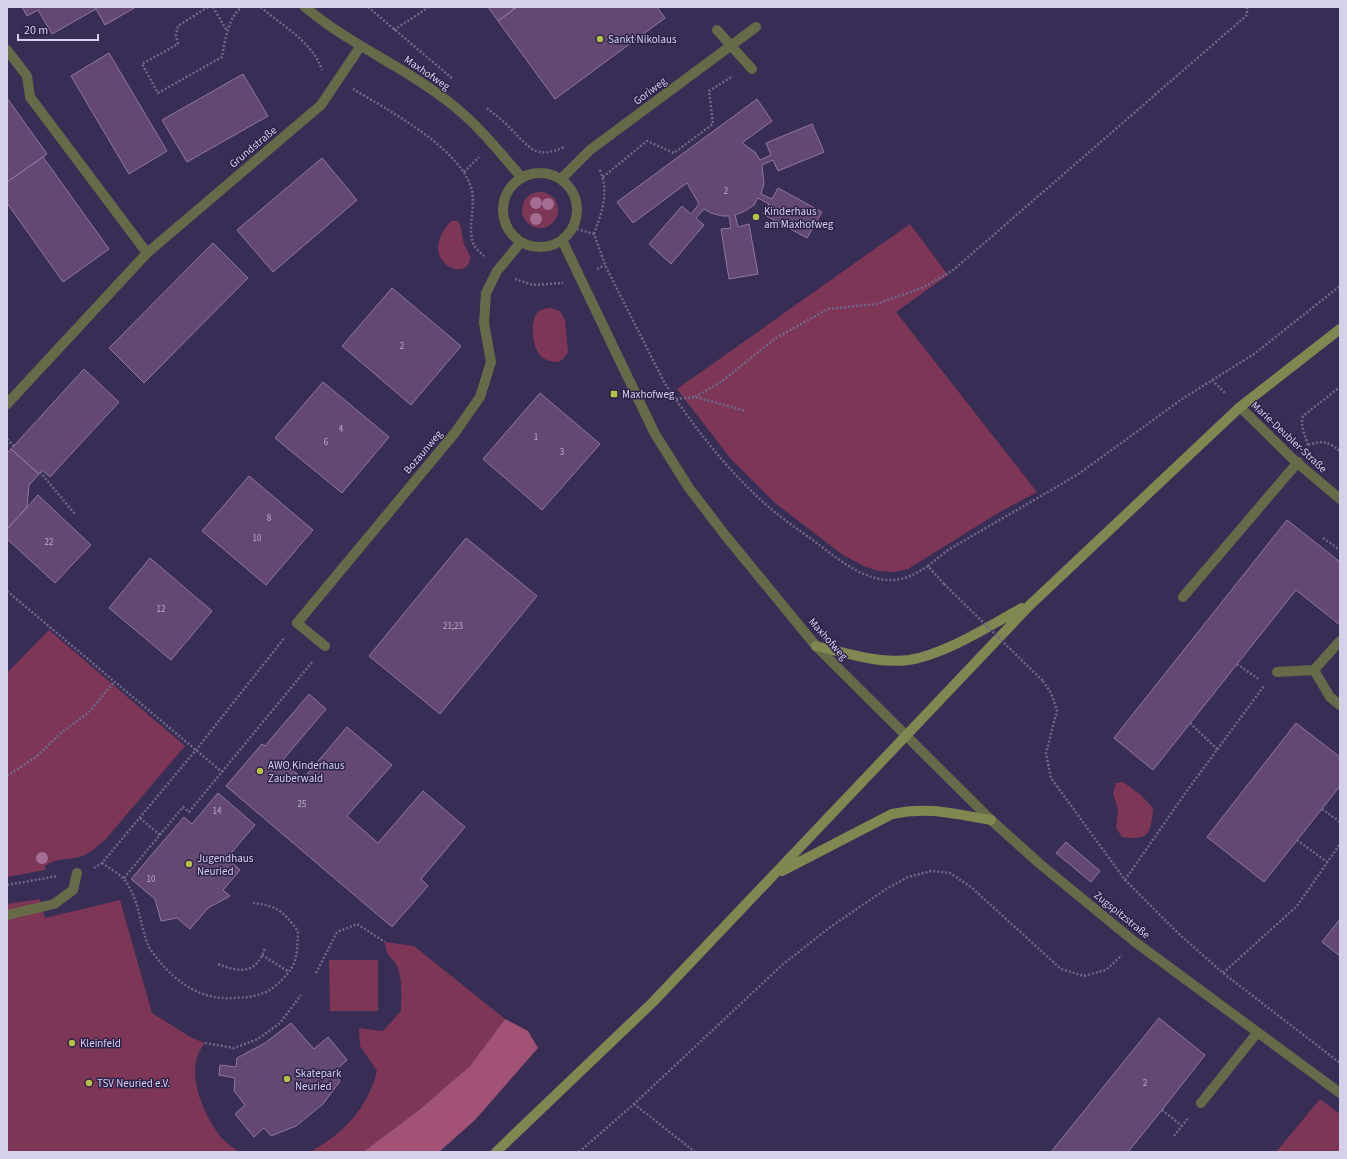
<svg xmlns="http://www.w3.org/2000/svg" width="1347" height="1159" font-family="'Source Sans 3',sans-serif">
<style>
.green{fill:#7e3657}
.forest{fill:#a15275}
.building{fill:#634971;stroke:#9276a1}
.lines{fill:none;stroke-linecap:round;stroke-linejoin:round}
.path{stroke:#70688b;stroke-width:2.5;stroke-dasharray:2 2;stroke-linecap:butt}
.lane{stroke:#666a48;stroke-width:10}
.street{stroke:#666a48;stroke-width:10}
.secondary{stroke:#818750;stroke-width:10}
.path-bridge{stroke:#70688b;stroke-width:2.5;stroke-dasharray:2 2;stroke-linecap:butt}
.tree{fill:#a36d94}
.poi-dot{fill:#b7c147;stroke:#2d224a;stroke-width:1.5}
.labels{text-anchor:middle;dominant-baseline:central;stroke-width:3;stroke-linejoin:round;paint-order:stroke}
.number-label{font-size:9px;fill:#b9afcc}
.poi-label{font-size:11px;fill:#d6d1eb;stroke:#2d224a;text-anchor:start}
.street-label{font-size:11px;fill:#d6d1eb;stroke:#2d224a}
</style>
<rect width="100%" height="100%" fill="#372d55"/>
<!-- green -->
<path class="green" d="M522 210a18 18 0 1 1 36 0a18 18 0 1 1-36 0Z
M451,221H458C462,226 462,237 464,244C466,249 470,253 470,258C469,284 414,262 451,221Z
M910,224L948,275L896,312L1037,492L998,513L908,569L894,572L879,571L866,567L843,555L775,503L731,459L677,389Z
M551,308L560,311L565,320L568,352L564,358L559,362C552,362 545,361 540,355C532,347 529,319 539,311C542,309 547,308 551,308Z
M49,630L185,746L105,840C97,846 89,855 79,857C67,860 55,858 45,866V870L7,877V673Z
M1123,782L1141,795L1153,808C1151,834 1149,841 1122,837L1116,828L1118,809L1113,793L1116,783Z
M40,899L45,918L120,900L152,1013L192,1038L205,1043C183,1069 202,1112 220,1136C224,1142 233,1147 239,1152H7V904Z
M385,942L414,946L505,1019L470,1066L419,1110L363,1152H310C343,1134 368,1108 377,1071L360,1046L359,1028L383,1031L401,1011C401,997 403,977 396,964C389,953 387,959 385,942Z
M329,960H378V1011H330Z
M1320,1099L1340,1114V1152H1276Z"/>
<!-- forest -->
<path class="forest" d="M505,1019L528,1031L538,1048L475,1120L439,1152H363L419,1110L470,1066Z"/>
<!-- building -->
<path class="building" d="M22,7H95L96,9L52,34L38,10L27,16Z
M95,7H136L105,25Z
M488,7H512L513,9L517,7L498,21Z
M517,7H657L665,18L555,99L498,21Z
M109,53L167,151L129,174L71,76Z
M243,74L268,116L187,162L162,120Z
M7,98L47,154L7,182Z
M757,99L772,121L742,143L755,152L760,160L771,155L766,143L812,124L824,152L778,171L773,160L762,165L764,184L761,194L772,199L778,188L822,212L807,238L763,214L769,204L758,198L754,205L745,211L735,215L738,227L749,224L758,274L729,279L721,229L731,228L729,216H722L711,213L704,209L696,218L704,225L671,264L649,244L682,206L691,214L699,204L687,183L633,223L617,202Z
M43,157L109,249L63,282L7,203V182Z
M322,158L357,200L273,272L237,230Z
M213,243L248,278L144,383L109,348Z
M392,288L461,346L411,405L342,346Z
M84,369L119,402L50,477L42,470L39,474L11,449Z
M323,382L389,437L342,493L275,438Z
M540,393L600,444L542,510L483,459Z
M11,449L39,474L29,485L27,507L7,529V453Z
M249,476L313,530L266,585L202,531Z
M38,495L91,545L55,583L7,539V529Z
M1287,520L1340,562V625L1296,590L1153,770L1114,738Z
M466,538L537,596L440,714L369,656Z
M150,558L212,611L171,660L109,608Z
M309,694L326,709L282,761L303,779L347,727L392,765L347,816L378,843L423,791L465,827L421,879L428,886L392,927L226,786L262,744L265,746Z
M1296,723L1340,757V786L1264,882L1207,837Z
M218,793L255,825L227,858L240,870L223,890L230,896L208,908L190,929L177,918L161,921L155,899L131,879L184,817L192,824Z
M1066,842L1100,871L1091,882L1056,853Z
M1340,919V956L1322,942Z
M1159,1018L1205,1055L1162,1110L1128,1152H1051Z
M291,1023L314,1049L328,1037L347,1060L334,1072L340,1081L323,1104L296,1126L271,1136L264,1128L254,1137L235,1114L245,1105L234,1091L235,1078L219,1075L220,1065L236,1067L237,1058L265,1043Z"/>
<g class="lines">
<!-- path -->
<path class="path" d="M208,7L178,26L176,35L178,44L142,64L158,93L222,57C225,41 228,17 242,7
M213,7L227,31
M261,7C283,27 312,41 322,70
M368,7L453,79
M394,30L429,7
M353,89C388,110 458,147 471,187C477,206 466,227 474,245C476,249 481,253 484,256
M487,108C495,115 504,121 511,129C530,148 536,160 564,147
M464,172L479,157
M603,177L647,141L674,153L713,124L709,91L733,76
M577,229L594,234L605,265L664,382C694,427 729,473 770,508C785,521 802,532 818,544C839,560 866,582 894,580C907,579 917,573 928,566L944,584
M594,234C602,212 610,191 599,168
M597,269L605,265
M515,279L533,285L563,283
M1212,380L1226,394
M695,397L721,382L776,338L828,309L876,304L922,288L952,271L1247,15V7
M676,399L695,397L746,411
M7,439L14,446
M1308,445C1305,435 1300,427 1303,416L1340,387
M1308,445C1322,440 1329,442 1340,451
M40,472L75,514
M1323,538L1340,550
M928,566L948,550L1077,475L1182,399L1254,354L1340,286
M7,591L222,772
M1237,664L1260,680
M1043,681L1051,693L1057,710L1046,753L1051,778L1125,880L1179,934L1223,973L1340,1063
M1190,723L1218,750
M7,776L36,757L61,733L89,712L114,682
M1322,809L1340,822
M140,818L160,835
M1297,840L1327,862
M102,863C110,869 121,874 126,882C139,900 140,925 148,945C150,950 154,954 157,958C174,981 201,1000 231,998C246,998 263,996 274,987C297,967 297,960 298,931C283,912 279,906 253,903
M94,868L102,863L196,750L285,637
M124,878L183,807L189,812L313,661
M1125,880L1186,792L1264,686
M7,885L58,876
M262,955L289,972
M218,964C241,973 256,974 265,948
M316,973L337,932L357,924L385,942
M1223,973L1297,906L1340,844
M205,1043L234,1048L258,1039L280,1023L301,995
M634,1104L695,1152
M1162,1110L1182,1126
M1174,1136L1189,1117
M579,1152L634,1104L782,965L829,928L886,889L908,877L931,871L950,873L971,887L1061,969L1084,976L1106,970L1122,955"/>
<!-- lane -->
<path class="lane" d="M717,30L752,69
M1183,597L1298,462
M1314,670L1340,641
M1277,672L1314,670L1330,697L1340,705
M7,915L54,904L73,890L77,873
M1201,1103L1257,1033"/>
<!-- street -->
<path class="street" d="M305,7C351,46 408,68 455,107C480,127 501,154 522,178
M7,50L27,76L30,97L147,253
M503 210a37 37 0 1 1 74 0a37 37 0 1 1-74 0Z
M561,179L590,150L756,27
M562,240L655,434L689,488L725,535L816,646L991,820L1040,864L1135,942L1340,1093
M7,404L147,253L321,105L360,47
M1240,407L1295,461L1340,499
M325,646L297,623L454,434L480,397L491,362L484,323L486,293L497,271L521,242"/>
<!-- secondary -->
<path class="secondary" d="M816,646C846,653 879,664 909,660C946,654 989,626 1022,608
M782,871L892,814C928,806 955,814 991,820
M496,1152L653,1002L1030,605L1240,407L1340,329"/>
<!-- path-bridge -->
<path class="path-bridge" d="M944,584L1043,681"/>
</g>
<!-- trees -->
<g class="tree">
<circle cx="536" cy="203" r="6"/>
<circle cx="548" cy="204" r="6"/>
<circle cx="536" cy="219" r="6"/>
<circle cx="42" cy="858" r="6"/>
</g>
<!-- markers -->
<g class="poi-dot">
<circle cx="600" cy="39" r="4"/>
<circle cx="756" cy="217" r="4"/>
<rect x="610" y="390" width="8" height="8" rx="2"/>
<circle cx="260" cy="771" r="4"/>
<circle cx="189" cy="864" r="4"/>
<circle cx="72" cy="1043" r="4"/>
<circle cx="287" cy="1079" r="4"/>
<circle cx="89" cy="1083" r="4"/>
</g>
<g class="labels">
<!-- number labels -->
<g class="number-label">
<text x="726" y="191">2</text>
<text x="402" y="346">2</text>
<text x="341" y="429">4</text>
<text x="536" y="437">1</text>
<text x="326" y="442">6</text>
<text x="562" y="452">3</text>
<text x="269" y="518">8</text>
<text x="257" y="538">10</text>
<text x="49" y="542">22</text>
<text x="161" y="609">12</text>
<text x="453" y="626">21;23</text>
<text x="302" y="804">25</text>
<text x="217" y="811">14</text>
<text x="151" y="879">10</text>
<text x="1145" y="1083">2</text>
</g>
<!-- poi labels -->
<g class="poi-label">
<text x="608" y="39">Sankt Nikolaus</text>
<text x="764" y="211">Kinderhaus<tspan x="764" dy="13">am Maxhofweg</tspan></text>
<text x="622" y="394">Maxhofweg</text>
<text x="268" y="765">AWO Kinderhaus<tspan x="268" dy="13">Zauberwald</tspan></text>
<text x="197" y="858">Jugendhaus<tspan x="197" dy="13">Neuried</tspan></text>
<text x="80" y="1043">Kleinfeld</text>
<text x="295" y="1073">Skatepark<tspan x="295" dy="13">Neuried</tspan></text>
<text x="97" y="1083">TSV Neuried e.V.</text>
</g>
<!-- street labels -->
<g class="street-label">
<text transform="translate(427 73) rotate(34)">Maxhofweg</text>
<text transform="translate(650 91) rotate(-37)">Goriweg</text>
<text transform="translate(253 147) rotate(-40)">Grundstraße</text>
<text transform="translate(1289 437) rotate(43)">Marie-Deubler-Straße</text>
<text transform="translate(423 452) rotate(-50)">Bozaunweg</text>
<text transform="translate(828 639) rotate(48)">Maxhofweg</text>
<text transform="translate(1122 915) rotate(39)">Zugspitzstraße</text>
</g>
</g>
<!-- border -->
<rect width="1347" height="1159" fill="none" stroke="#d6d1eb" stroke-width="16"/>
<!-- scale -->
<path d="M18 34v6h80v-6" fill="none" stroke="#d6d1eb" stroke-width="2"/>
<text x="24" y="34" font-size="12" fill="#d6d1eb" stroke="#2d224a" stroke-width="3" paint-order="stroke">20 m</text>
</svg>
